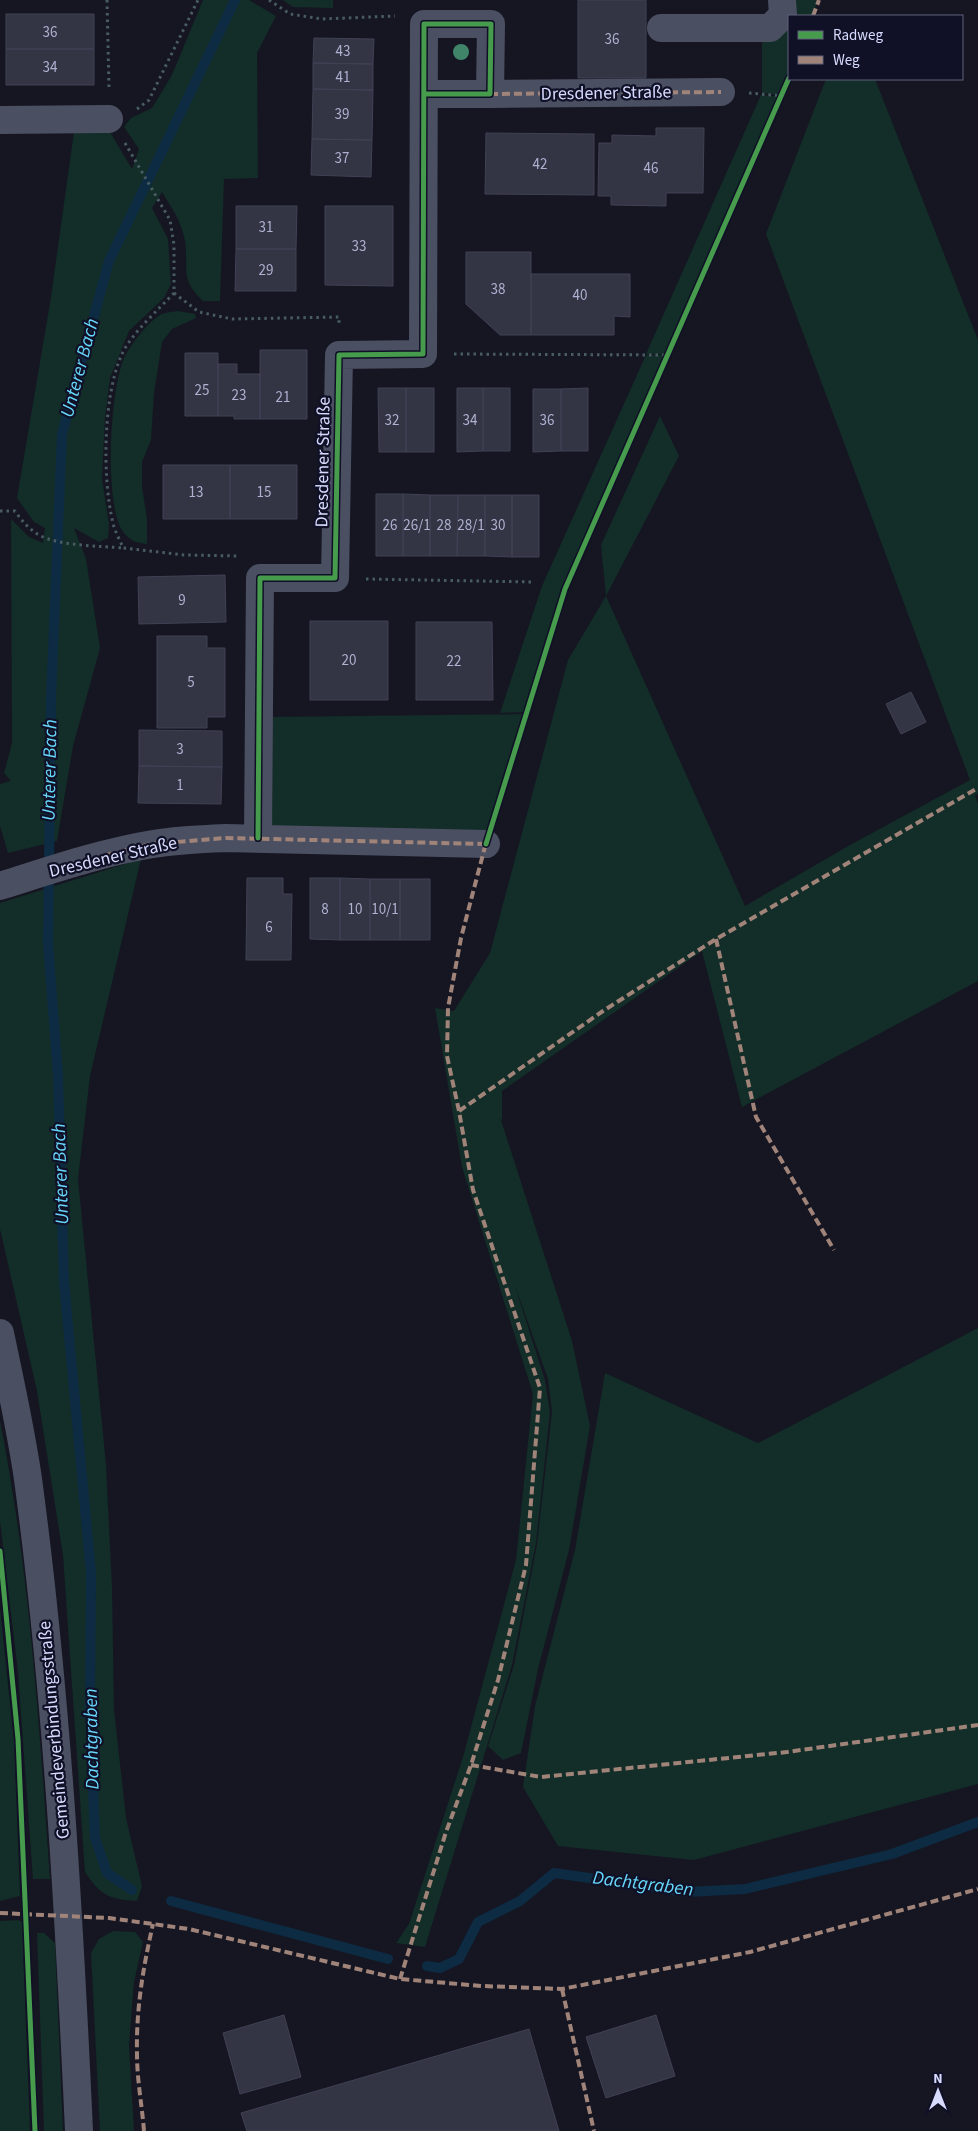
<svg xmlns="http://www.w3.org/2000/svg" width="978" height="2131" font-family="'Source Sans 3',sans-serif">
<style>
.green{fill:#132d28}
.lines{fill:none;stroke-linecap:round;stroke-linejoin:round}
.stream{stroke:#0d2b42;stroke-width:10}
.building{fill:#333444;stroke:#404155}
.path{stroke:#4a5c63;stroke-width:3;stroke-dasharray:2.5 4;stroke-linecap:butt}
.minor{stroke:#4b4f62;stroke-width:28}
.quiet{stroke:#a18479;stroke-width:4;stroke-dasharray:8 4;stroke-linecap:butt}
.cycleway-casing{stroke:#101127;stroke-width:8}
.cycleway{stroke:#469c4c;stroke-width:5}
.tree{fill:#40846a}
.labels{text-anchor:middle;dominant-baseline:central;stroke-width:4.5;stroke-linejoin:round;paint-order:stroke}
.number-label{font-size:15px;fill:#aeb1d0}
.street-label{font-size:18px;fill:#d7dbfe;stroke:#101127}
.water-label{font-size:19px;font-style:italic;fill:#67d8fc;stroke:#101127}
</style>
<rect width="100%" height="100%" fill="#151622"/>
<!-- green -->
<path class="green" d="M203,0H249L276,16L257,53L258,178L224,179L220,301H203C179,278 189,270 185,241C182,223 172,208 162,192L152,208L168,239L171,284L164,298L129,331L110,378L105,418L102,479L109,524L108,538L99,542L74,528L86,559L100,648L73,746L57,841L8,853L0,826V784L11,781L4,773L12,743L11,519L29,537L43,543L45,528L34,522L17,498L51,297L74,132H110L132,169L139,149L124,127L131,118L152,108L172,75Z
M283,0H333V8L293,7Z
M787,0H818L812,16H789V75L781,95L762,93V39Z
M826,79H875L978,340V794L975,795L978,804V981L742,1107L702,951L502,1091V1120L499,1118L501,1120L572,1341L590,1426L569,1550L538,1669L521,1753L503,1760L488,1746L514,1665L537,1544L552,1412L548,1379L514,1283L545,1380L550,1413L536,1543L512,1665L425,1947L396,1943L409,1924L463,1757L516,1560L533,1394L462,1167L435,1008L454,1011L490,953L568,660L606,596L601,545L660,416L679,456L606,596L745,906L850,845L970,780L766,234Z
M761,95L781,97L668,354H646Z
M178,311L195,314L196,318L172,329L162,342L154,393L151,440L142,462V487L147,519V544C137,543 131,541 124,533C103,508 110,385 125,356C133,342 146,324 160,315C165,312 173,312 178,311Z
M646,355H668L564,589L526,712L500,713L542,586Z
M525,714L487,836L266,831L267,717Z
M141,859L90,1076L78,1179L106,1465L112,1588L114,1710L126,1818L142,1886L137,1901C109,1899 101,1896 85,1872L63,1555L37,1391L0,1229V903Z
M978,1328V1784L694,1860L558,1846L523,1787L535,1706L575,1550L605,1373L758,1443Z
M0,1421C30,1572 39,1725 50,1879H33L18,1672L0,1521Z
M0,1608L14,1742L20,1896L0,1901Z
M18,1920L22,1922L30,2131H0V1921Z
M113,1931L135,1932L143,1942L134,1982L129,2045L134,2131H100L91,1953L99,1939Z
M37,1933H44L55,1943L63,2131H44Z"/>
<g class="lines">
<!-- stream -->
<path class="stream" d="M132,1890L107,1873L95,1838L90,1711L91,1573L64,1282L58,1075L48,944L51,698L62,434L109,261L235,0
M171,1901L388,1959
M427,1966L440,1968L459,1959L478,1922L520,1901L554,1873L688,1892L745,1889L892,1854L978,1822"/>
</g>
<!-- building -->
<path class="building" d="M578,0H646V78H578Z
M6,14H94V49H6Z
M314,38L374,39L373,64L313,63Z
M6,49H94V85H6Z
M313,63L373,64V90L313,89Z
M313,89L373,90L372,140L312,139Z
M656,128H704L703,193H666V206L611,205V196H598L599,143H612V135L656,136Z
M486,133L594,134V195L485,194Z
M312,139L372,140L371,177L311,175Z
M236,206H297L296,249H236Z
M325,206H393V286L325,285Z
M236,249H296V291H235Z
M466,252H531V335H500L466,304Z
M531,274H630V317L614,316V335H531Z
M260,350H307V419H260Z
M185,353H218V416H185Z
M218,364H237V374H260V419H234V416H218Z
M378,388H406V452H379Z
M406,388H434V452H406Z
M457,388H483V451L457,452Z
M483,388H510V451H483Z
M588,388V451H561V389Z
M533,389H561V451L533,452Z
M163,465H230V519H163Z
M230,465H297V519H230Z
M376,494H403V556H376Z
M403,494L430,495V556H403Z
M430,495H458L457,556H430Z
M458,495H485V556H457Z
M485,495H512V557L485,556Z
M512,495H539V557H512Z
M225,575L226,622L139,624L138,577Z
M310,621H388V700H310Z
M416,622H492L493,700H416Z
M157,636H207V648H225V717H207V728H157Z
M911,692L926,722L901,734L886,704Z
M139,730L222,731V767L139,766Z
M139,766L222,767L221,804L138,803Z
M247,878H283V894H292L291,960H246Z
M310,878H340V940L310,939Z
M340,878L370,879V940H340Z
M370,879H400V940H370Z
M400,879H430V940H400Z
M284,2015L301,2077L240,2094L223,2033Z
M656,2015L675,2076L606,2098L586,2037Z
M529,2029L559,2131H247L241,2113Z"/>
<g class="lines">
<!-- path -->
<path class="path" d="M107,0L109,89
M269,0L290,14L322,19L395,16
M749,93L782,96
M137,109L149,100L198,0
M125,143L170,220L174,245V293L199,312L232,319L339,317V326
M174,293C159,309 131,334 122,354C103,395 102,479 113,523C115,532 120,540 123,548L184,555L239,556
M454,354L669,355
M0,511H15C22,521 29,529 39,535C58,546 101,546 123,548
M366,579L533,582"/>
<!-- minor -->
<path class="minor" d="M661,28H770L783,15L782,0
M490,94L721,92
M0,120L109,119
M258,838L260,578H335L339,355L423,354L424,24H491L490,94H424
M0,886C48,871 103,852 153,844C177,840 201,839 226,838L486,844
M0,1333C10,1381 21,1430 28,1479C57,1695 69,1913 79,2131"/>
<!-- quiet -->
<path class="quiet" d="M813,16L819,0
M490,94L721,92
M107,855L151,844L226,838L486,844
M716,939L756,1117L834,1250
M459,1111L603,1011L716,939L978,788
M471,1765L541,1777L787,1752L978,1725
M0,1913L109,1918L189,1929L400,1979L482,1986L562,1989L750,1952L978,1889
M400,1979L446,1832L471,1765L498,1680L526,1565L540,1388L473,1190L459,1111L447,1056L448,1008L461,938L487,839
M562,1989L594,2131
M144,2131C142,2105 137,2080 137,2054C136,2009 143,1968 153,1924"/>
<defs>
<path id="cycleway" d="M258,838L260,578H335L339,355L423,354L424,24H491L490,94H424
M486,844L565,589L789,78
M0,1551L18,1739L35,2131"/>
</defs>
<!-- cycleway casing -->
<use href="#cycleway" class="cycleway-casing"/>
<!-- cycleway -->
<use href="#cycleway" class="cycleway"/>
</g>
<!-- trees -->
<circle class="tree" cx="461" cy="52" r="8"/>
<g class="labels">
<!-- number labels -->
<g class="number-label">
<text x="50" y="32">36</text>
<text x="612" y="39">36</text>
<text x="343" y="51">43</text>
<text x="50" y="67">34</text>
<text x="343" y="77">41</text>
<text x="342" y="114">39</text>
<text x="342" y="158">37</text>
<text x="540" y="164">42</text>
<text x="651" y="168">46</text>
<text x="266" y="227">31</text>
<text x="359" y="246">33</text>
<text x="266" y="270">29</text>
<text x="498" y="289">38</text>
<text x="580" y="295">40</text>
<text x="202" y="390">25</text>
<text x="239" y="395">23</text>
<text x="283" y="397">21</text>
<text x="392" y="420">32</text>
<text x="470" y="420">34</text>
<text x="547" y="420">36</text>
<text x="196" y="492">13</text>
<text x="264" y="492">15</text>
<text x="390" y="525">26</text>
<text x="417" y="525">26/1</text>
<text x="444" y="525">28</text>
<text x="471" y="525">28/1</text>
<text x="498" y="525">30</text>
<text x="182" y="600">9</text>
<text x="349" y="660">20</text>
<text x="454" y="661">22</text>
<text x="191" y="682">5</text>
<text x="180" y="749">3</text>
<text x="180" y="785">1</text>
<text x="325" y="909">8</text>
<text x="355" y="909">10</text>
<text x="385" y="909">10/1</text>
<text x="269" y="927">6</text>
</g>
<!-- street labels -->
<g class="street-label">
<text transform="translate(606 93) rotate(-1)">Dresdener Straße</text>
<text transform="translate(323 462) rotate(-89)">Dresdener Straße</text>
<text transform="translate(113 857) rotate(-13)">Dresdener Straße</text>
<text transform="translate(54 1730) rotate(-95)">Gemeindeverbindungsstraße</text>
</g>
<!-- water labels -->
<g class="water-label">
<text transform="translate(80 368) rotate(-75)">Unterer Bach</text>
<text transform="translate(50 770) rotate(-89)">Unterer Bach</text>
<text transform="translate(61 1174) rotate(-92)">Unterer Bach</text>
<text transform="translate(92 1739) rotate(-91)">Dachtgraben</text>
<text transform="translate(643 1884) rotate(7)">Dachtgraben</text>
</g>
</g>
<!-- legend -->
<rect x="788" y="15" width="175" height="65" fill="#101127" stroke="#60627d"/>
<rect x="798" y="31" width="25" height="8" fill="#469c4c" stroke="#60627d"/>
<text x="833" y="40" font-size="15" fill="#d7dbfe">Radweg</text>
<rect x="798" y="56" width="25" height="8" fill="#a18479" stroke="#60627d"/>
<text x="833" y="65" font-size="15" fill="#d7dbfe">Weg</text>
<!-- north arrow -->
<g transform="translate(938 2091)" stroke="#101127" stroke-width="4" paint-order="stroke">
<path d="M0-4L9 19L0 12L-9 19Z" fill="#d7dbfe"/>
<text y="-8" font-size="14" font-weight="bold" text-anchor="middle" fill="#d7dbfe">N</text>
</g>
</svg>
